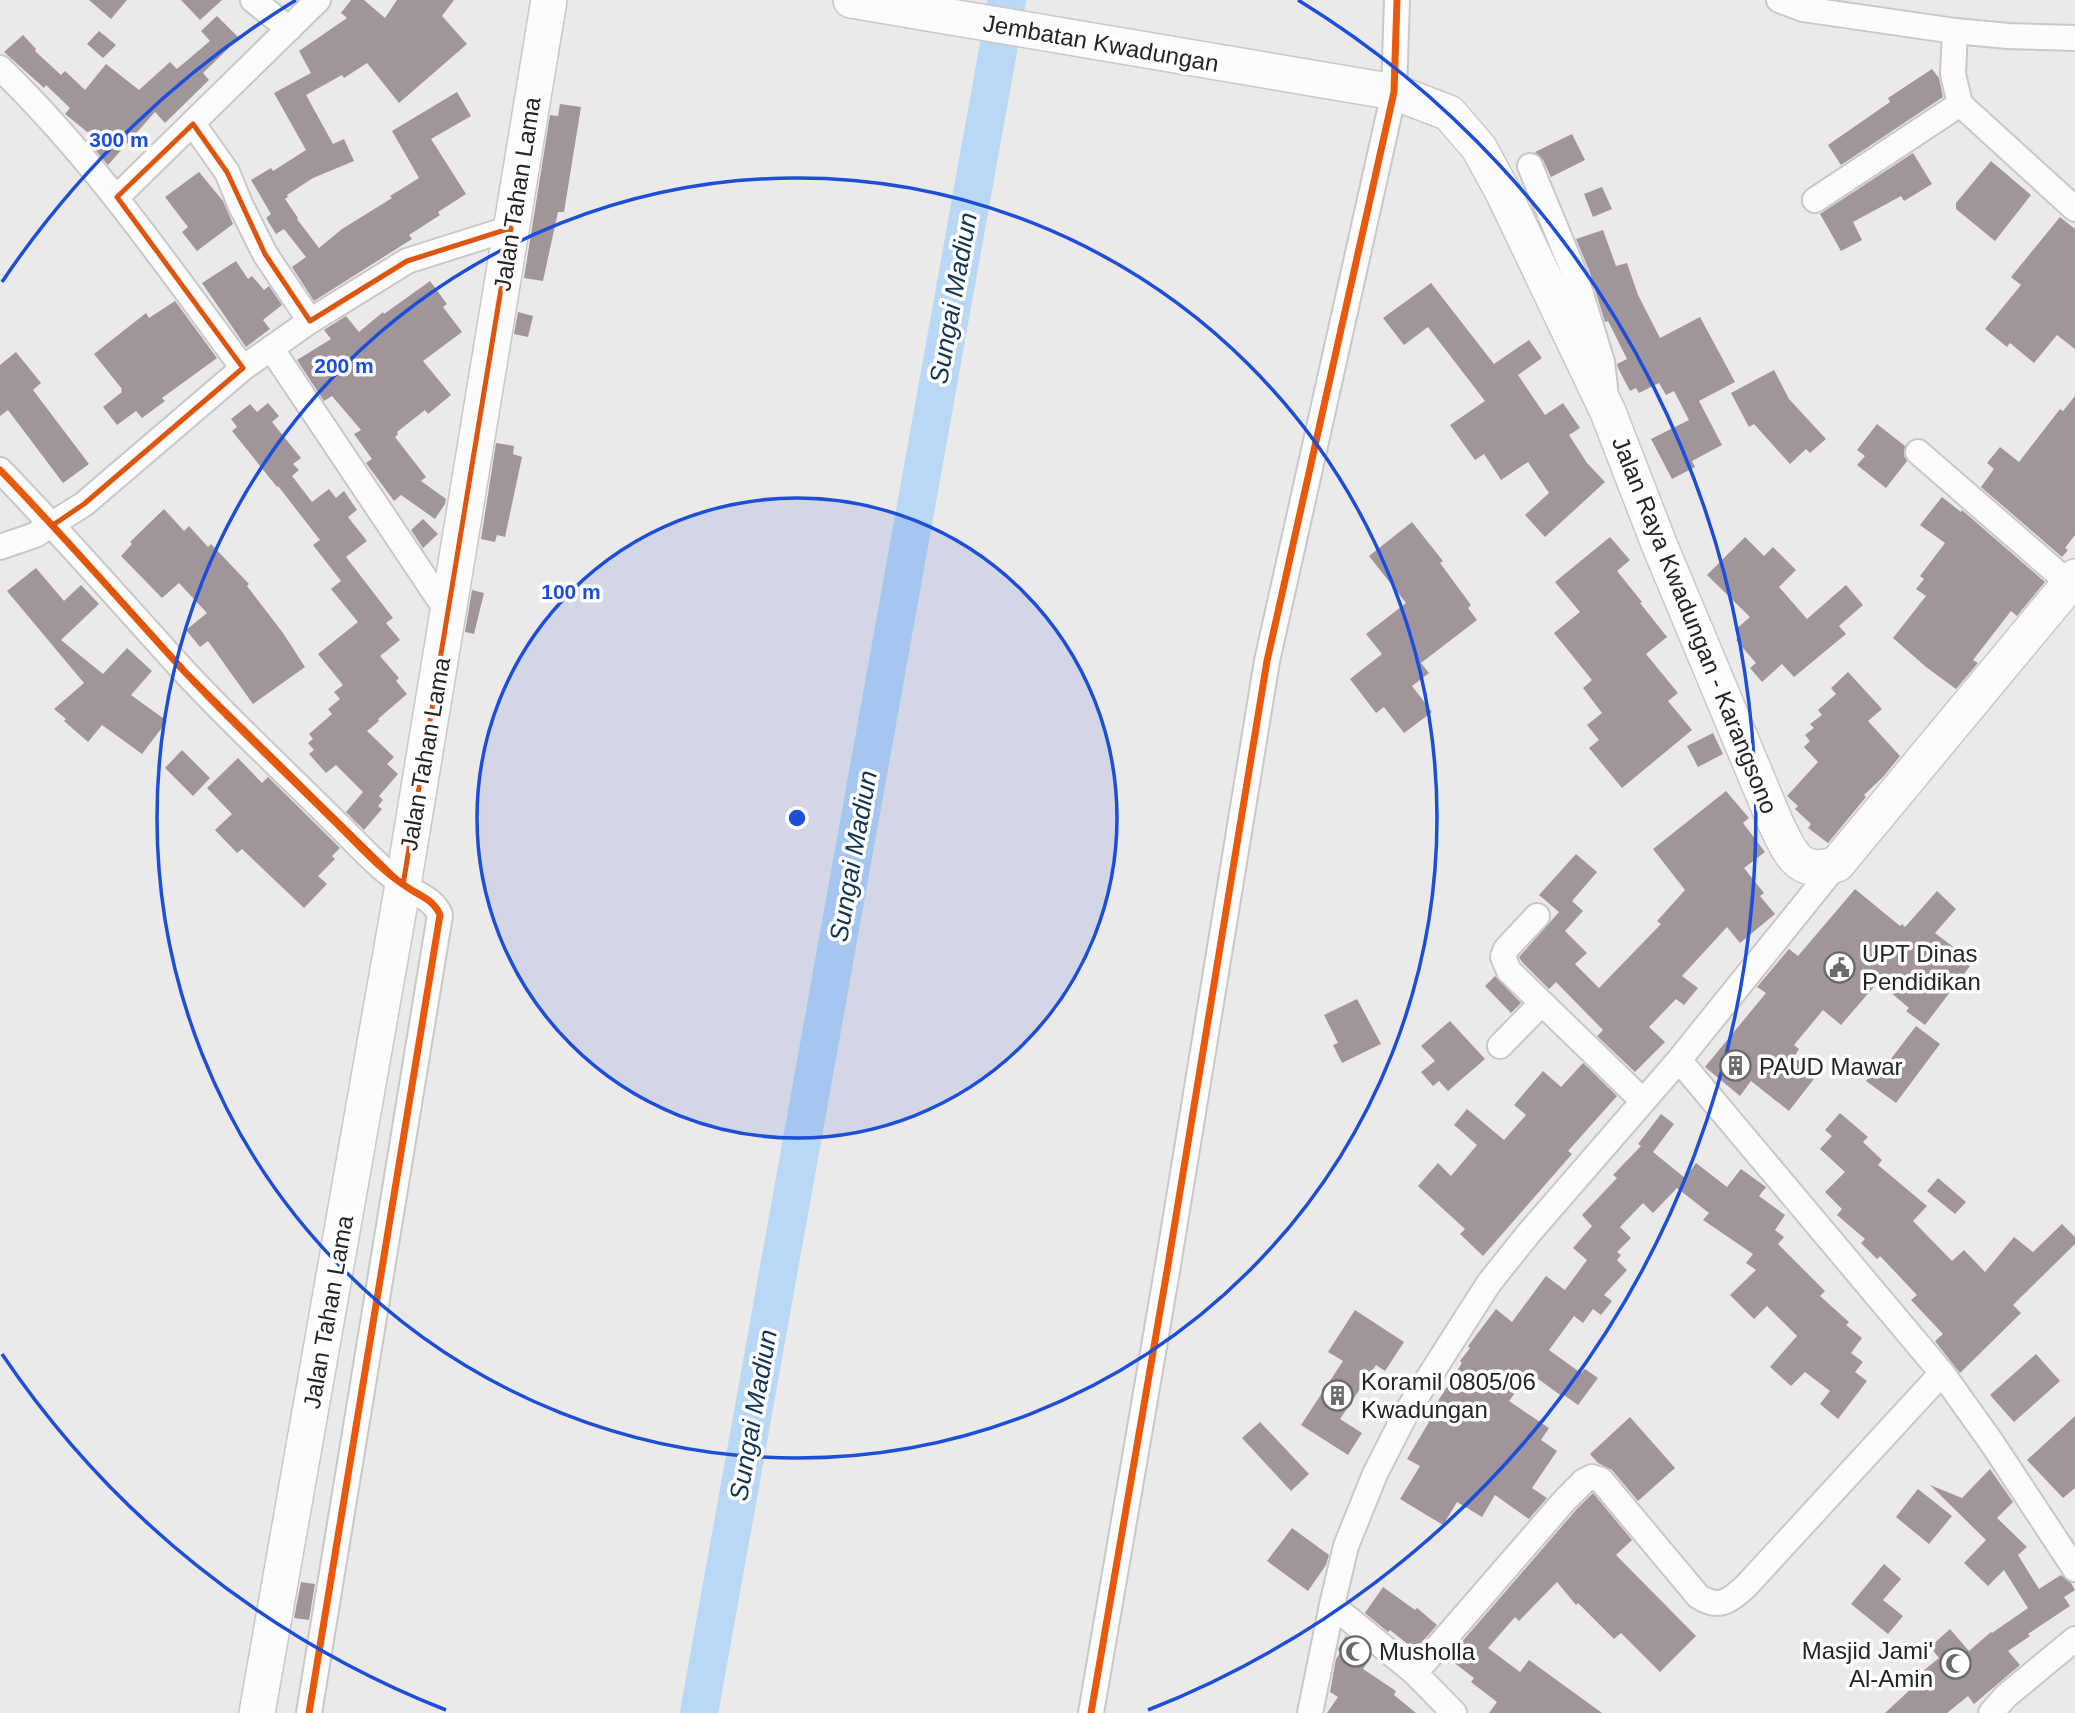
<svg xmlns="http://www.w3.org/2000/svg" width="2075" height="1713" font-family="Arial,sans-serif">
<style>
.lines{fill:none;stroke-linecap:round;stroke-linejoin:round}
.river{stroke:#b8d8f5;stroke-width:38}
.building{fill:#a0959a}
.street-casing{stroke:#c9c8c7;stroke-width:28}
.secondary-casing{stroke:#c9c8c7;stroke-width:38}
.street{stroke:#fcfcfc;stroke-width:24}
.secondary{stroke:#fcfcfc;stroke-width:35}
.cycleway-casing{stroke:#fff;stroke-width:11}
.cycleway{stroke:#e8590c;stroke-width:7}
.marked{fill:none;stroke:#de560d;stroke-width:5;stroke-linejoin:round}
.ring{fill:none;stroke:#1d4ed8;stroke-width:3.5}
.labels{text-anchor:middle;dominant-baseline:central;stroke-width:7;stroke-linejoin:round;paint-order:stroke}
.street-label{font-size:24px;fill:#252523;stroke:#fff}
.poi-label{font-size:24px;fill:#252523;stroke:#fff;text-anchor:start}
.water-label{font-size:26px;font-style:italic;fill:#123551;stroke:#fff}
.centre{fill:#1d4ed8;stroke:#fff;stroke-width:3.5}
.ring-label{font-size:21px;text-anchor:middle;font-weight:bold;fill:#1d4ed8;stroke:#fff;stroke-width:7;stroke-linejoin:round;paint-order:stroke}
</style>
<rect width="100%" height="100%" fill="#eceae8"/>
<g class="lines">
<!-- river -->
<path class="river" d="M699,1713L1007,0"/>
</g>
<!-- building -->
<path class="building" d="M89,0H127L111,19Z
M181,0H222L200,20Z
M351,0H364L385,18L397,0H454L442,16L467,44L399,103L367,63L344,78L342,75L306,95L333,144L344,139L354,161L313,178L287,195L288,197L285,199L298,218L297,219L319,248L342,229L392,198L390,196L419,178L392,131L457,92L471,116L431,139L466,194L438,212L440,215L409,235L412,239L314,301L292,267L306,257L284,229L276,234L266,218L271,214L251,180L271,168L273,171L306,150L274,93L311,73L299,51L347,18L341,13Z
M217,16L239,38L203,73L209,80L165,123L155,112L108,165L87,140L91,135L65,114L70,108L46,85L44,88L4,52L23,35L36,49L35,51L61,75L65,71L85,90L106,64L139,90L170,62L177,69L210,41L201,31Z
M99,31L116,45L103,58L87,44Z
M1932,69L1939,78L1943,97L1841,165L1828,145L1890,102L1888,98Z
M560,104L581,107L564,212H558L543,281L524,278L550,115L558,116Z
M1572,134L1585,160L1551,177L1543,160L1535,152Z
M1913,153L1932,184L1904,201L1901,196L1853,222L1862,240L1841,251L1820,214Z
M1991,161L2031,195L1995,241L1956,209V203Z
M199,172L223,201L233,224L197,251L182,232L188,227L165,197Z
M1602,187L1612,209L1593,217L1584,194Z
M2060,217L2075,229V349L2057,335L2034,363L2010,343L2007,347L1985,329L2021,285L2011,277Z
M1603,230L1616,266L1627,263L1638,295L1660,338L1700,317L1735,382L1699,401L1722,445L1692,461L1695,467L1672,479L1651,439L1689,420L1674,391L1666,395L1659,383L1639,393L1636,388L1630,391L1618,368L1617,364L1627,359L1608,321L1605,322L1589,270L1576,239Z
M236,261L248,279L252,276L264,290L269,286L282,305L263,320L270,329L246,347L202,283Z
M430,281L447,304L443,307L462,332L423,361L451,395L428,414L425,410L397,432L398,434L395,437L426,477L421,481L446,499L445,504L435,519L401,495L394,501L366,463L372,459L354,434L361,430L332,396L324,401L297,360L331,339L324,330L346,316L359,332L383,312L384,314Z
M1431,283L1494,364L1529,340L1542,358L1518,375L1545,415L1563,403L1580,428L1569,435L1587,463L1605,482L1545,537L1525,515L1549,493L1528,462L1501,480L1484,454L1475,460L1450,425L1485,401L1428,327L1404,345L1383,318Z
M175,301L217,358L162,398L165,401L142,418L136,411L117,425L103,407L122,392L121,390L122,389L94,354L146,313L149,318Z
M518,312L533,316L528,337L514,334Z
M16,352L41,383L33,390L89,464L63,483L8,410L0,416V365Z
M1774,370L1789,399L1826,439L1810,453L1806,449L1790,464L1754,424L1749,427L1731,393Z
M2075,396V535L2065,548L2068,550L2062,557L1981,487L1994,469L1987,463L2000,447L2019,462L2060,409L2063,411Z
M268,403L279,416L272,422L301,458L293,464L299,470L292,476L312,502L329,489L336,498L344,491L357,510L348,517L367,541L346,557L393,618L386,623L400,640L380,656L399,678L396,681L407,694L378,719L379,721L367,731L394,757L387,764L398,774L379,796L383,800L378,806L382,809L364,830L346,812L363,792L336,765L326,773L309,754L314,750L308,743L313,739L309,734L332,714L328,709L340,699L334,692L343,685L318,654L358,622L331,589L341,581L313,545L320,540L278,486L277,487L232,431L237,427L231,419L250,404L257,412Z
M1877,424L1905,446L1904,456L1907,461L1886,488L1857,465L1865,456L1857,450Z
M496,443L514,446L513,454L522,457L505,537L497,535L495,542L481,539Z
M1942,497L1961,512L1962,510L2045,582L2017,616L2011,611L1973,660L1978,663L1956,689L1926,667L1893,638L1926,596L1916,589L1924,579L1920,576L1945,543L1920,525Z
M164,509L184,531L189,526L208,547L211,544L249,584L247,586L283,633L305,667L253,704L208,641L200,647L186,630L207,613L179,583L162,598L121,556L132,544L130,542Z
M423,519L438,534L423,548L411,530Z
M1412,522L1443,561L1440,563L1471,605L1468,608L1477,620L1421,663L1429,673L1412,686L1432,712L1404,733L1384,707L1376,713L1350,679L1382,654L1366,634L1406,603L1369,556Z
M1610,537L1630,560L1617,571L1642,602L1640,603L1667,637L1646,654L1678,693L1668,701L1692,730L1622,788L1589,748L1599,740L1587,725L1602,713L1583,688L1592,680L1554,633L1580,612L1555,582Z
M1745,537L1764,556L1773,547L1796,570L1779,587L1807,619L1846,585L1863,605L1839,626L1846,634L1794,677L1782,664L1762,682L1750,668L1756,663L1736,640L1740,636L1735,630L1750,617L1707,575Z
M36,568L64,601L81,585L99,604L61,640L103,674L127,648L152,671L131,695L167,721L142,754L102,725L88,742L64,721L66,719L54,709L84,683L7,591Z
M472,590L484,593L474,634L465,632Z
M1848,672L1882,709L1868,721L1900,756L1883,777L1864,795L1866,797L1828,843L1808,828L1811,824L1795,809L1798,806L1787,796L1818,762L1804,747L1810,741L1805,735L1814,728L1810,724L1822,715L1818,710L1836,694L1831,688Z
M1713,733L1723,754L1698,767L1687,746Z
M182,750L210,778L193,796L165,768Z
M238,758L262,783L268,777L340,848L332,856L335,859L318,876L327,884L304,908L242,849L237,853L215,830L232,814L207,788Z
M1726,791L1749,818L1743,823L1765,852L1744,868L1764,893L1760,896L1775,914L1740,943L1727,927L1682,976L1698,988L1684,1005L1676,999L1649,1027L1665,1042L1635,1072L1597,1036L1603,1030L1556,982L1549,989L1522,962L1519,957L1559,912L1539,895L1576,854L1597,872L1572,901L1583,911L1565,931L1587,953L1575,964L1599,988L1661,924L1657,921L1685,890L1653,849Z
M1855,889L1900,926L1902,924L1905,927L1937,891L1956,909L1935,933L1973,962L1925,1025L1906,1011L1909,1008L1878,982L1841,1025L1823,1010L1794,1045L1799,1049L1794,1057L1817,1075L1789,1111L1751,1081L1740,1096L1705,1067L1766,993L1757,987L1789,949L1798,956Z
M1495,976L1521,1003L1511,1013L1485,986Z
M1357,999L1381,1044L1342,1063L1333,1045L1338,1043L1324,1015Z
M1450,1021L1485,1059L1448,1091L1439,1081L1433,1086L1421,1072L1435,1061L1421,1046Z
M1916,1026L1940,1044L1896,1103L1866,1081L1879,1064L1884,1068Z
M1583,1063L1617,1096L1568,1151L1572,1154L1483,1256L1460,1234L1465,1229L1418,1186L1438,1163L1451,1176L1477,1145L1454,1125L1467,1109L1504,1140L1526,1115L1514,1105L1543,1071L1561,1087Z
M1840,1113L1868,1137L1863,1142L1882,1160L1878,1165L1927,1206L1913,1221L1952,1261L1964,1250L1985,1272L2014,1237L2033,1252L2062,1224L2075,1237V1244L2013,1305L2021,1313L1960,1373L1935,1341L1943,1334L1911,1300L1917,1295L1880,1256L1877,1259L1861,1243L1865,1239L1837,1215L1842,1209L1825,1192L1845,1172L1820,1149L1832,1136L1825,1130Z
M1661,1114L1674,1124L1653,1152L1685,1178L1696,1163L1727,1187L1741,1169L1766,1187L1759,1196L1785,1215L1775,1230L1784,1237L1778,1244L1825,1291L1820,1296L1849,1322L1846,1325L1862,1338L1851,1353L1863,1362L1855,1372L1867,1381L1838,1419L1820,1404L1830,1391L1805,1372L1791,1386L1770,1367L1797,1336L1767,1306L1754,1319L1730,1295L1756,1270L1746,1263L1753,1254L1703,1220L1709,1213L1677,1188L1653,1213L1643,1203L1620,1227L1631,1238L1617,1252L1621,1255L1617,1260L1627,1270L1604,1295L1612,1301L1601,1315L1593,1309L1583,1323L1574,1316L1549,1350L1581,1373L1585,1369L1598,1378L1578,1405L1564,1395L1563,1397L1530,1373L1509,1401L1549,1428L1541,1440L1557,1451L1532,1488L1547,1498L1529,1519L1495,1495L1482,1517L1457,1502L1443,1525L1400,1499L1420,1466L1407,1459L1429,1422L1426,1420L1462,1363L1460,1361L1470,1348L1468,1346L1496,1309L1512,1322L1546,1276L1565,1290L1587,1260L1573,1248L1592,1226L1582,1215L1617,1178L1613,1175L1641,1146L1638,1144Z
M1938,1178L1966,1202L1955,1214L1927,1191Z
M1355,1310L1404,1342L1385,1371L1376,1365L1340,1419L1362,1433L1348,1455L1301,1425L1343,1361L1328,1352Z
M2036,1354L2060,1381L2014,1422L1990,1395Z
M2075,1416V1488L2063,1498L2027,1460Z
M1630,1417L1675,1468L1638,1501L1612,1470L1598,1463L1590,1454Z
M1260,1422L1309,1474L1291,1491L1242,1438Z
M1990,1469L2013,1502L1997,1518L2027,1547L2018,1555L2039,1589L2061,1575L2071,1583L2075,1590L2064,1597L2070,1606L2028,1634L2030,1636L2008,1651L2020,1665L1974,1704L1968,1696L1947,1713H1885L1926,1675L1923,1671L1939,1658L1930,1647L1950,1629L1969,1651L1991,1632L1992,1633L2028,1608L2004,1570L1988,1586L1964,1563L1986,1540L1930,1485L1962,1498Z
M1918,1489L1952,1516L1929,1544L1896,1517Z
M1593,1493L1632,1540L1616,1555L1696,1636L1660,1672L1621,1633L1614,1639L1578,1603L1576,1605L1557,1582L1519,1621L1515,1617L1488,1648L1520,1672L1529,1660L1602,1713H1489L1497,1702L1471,1682L1474,1678L1448,1658L1576,1510Z
M1292,1528L1329,1555L1326,1565L1308,1591L1267,1561Z
M1884,1564L1901,1579L1883,1600L1903,1616L1888,1634L1851,1604Z
M301,1582L315,1584L309,1620L294,1618Z
M1383,1587L1415,1610L1417,1608L1437,1625L1415,1650L1390,1630L1388,1632L1365,1613Z
M1346,1636L1371,1657L1363,1669L1396,1691L1394,1695L1416,1713H1327L1338,1697L1330,1692L1336,1659L1341,1652L1338,1650L1339,1647Z"/>
<g class="lines">
<defs>
<path id="street" d="M253,0L289,29
M1779,0L1803,9L1955,31L2008,36L2075,38
M1955,31L1953,74L1960,104L2075,209
M0,68C93,158 166,264 243,368
M193,124L227,172L240,204L265,254L310,321
M1530,166L1575,275L1602,362L1605,387
M117,197L318,0
M1815,200L1960,104
M271,348L449,614
M1918,452L2070,584
M0,470C63,535 122,603 183,670C230,721 281,768 330,817C354,840 377,867 404,885C417,895 434,899 440,915L309,1713
M0,547L35,535L84,504L243,368L310,321L407,261L511,228
M1537,916L1506,949L1503,957L1509,971L1643,1101
M1500,1046L1542,1003
M1679,1060L1942,1373L1992,1443L2075,1569
M1332,1605L1415,1673L1454,1713
M1415,1673L1565,1500L1584,1481L1592,1477L1601,1480L1698,1596C1719,1610 1730,1601 1746,1586L1942,1373
M1091,1713L1167,1271L1267,661L1394,92L1397,0
M1310,1713L1332,1605L1346,1546L1375,1474L1406,1413L1489,1283L1529,1233L1679,1060L1837,864
M1991,1713L2006,1696L2075,1639"/>
<path id="secondary" d="M851,0L1394,92L1449,113L1479,148L1503,192L1608,412L1659,544L1776,824C1791,854 1798,877 1837,864L2075,577
M257,1713L403,885L549,0"/>
</defs>
<!-- street casing -->
<use href="#street" class="street-casing"/>
<!-- secondary casing -->
<use href="#secondary" class="secondary-casing"/>
<!-- street -->
<use href="#street" class="street"/>
<!-- secondary -->
<use href="#secondary" class="secondary"/>
<defs>
<path id="cycleway" d="M0,470C63,535 122,603 183,670C230,721 281,768 330,817C354,840 377,867 404,885C417,895 434,899 440,915L309,1713
M1091,1713L1167,1271L1267,661L1394,92L1397,0"/>
</defs>
<!-- cycleway casing -->
<use href="#cycleway" class="cycleway-casing"/>
<!-- cycleway -->
<use href="#cycleway" class="cycleway"/>
</g>
<!-- marked area -->
<path class="marked" d="M193,124L227,172L265,254L310,321L407,261L511,228L403,885L185,671L53,525L84,504L243,368L117,197Z"/>
<!-- distance rings -->
<circle cx="797" cy="818" r="320" fill="#1d4ed8" fill-opacity=".12"/>
<g class="ring">
<circle cx="797" cy="818" r="320"/>
<circle cx="797" cy="818" r="640"/>
<path d="M446 1710A959 959 0 0 1 2 1354M2 282A959 959 0 0 1 296 0M1298 0A959 959 0 0 1 1148 1710"/>
</g>
<!-- icons -->
<defs>
<symbol id="civic-ring" viewBox="-11 -11 22 22"><circle r="9.5" fill="#fff" stroke="#6b6a68" stroke-width="1.5"/><path d="M-.6-6.5H3V-4.5H.6V-3L4-1V1h2V6H-6V1h2V-1L-.6-3ZM-1.2 2.5V6h2.4V2.5Z" fill="#6b6a68"/></symbol>
<symbol id="building-ring" viewBox="-11 -11 22 22"><circle r="9.5" fill="#fff" stroke="#6b6a68" stroke-width="1.5"/><path d="M-4-6H4V6H1V3H-1V6H-4ZM-2.5-4.3h1.7v1.8h-1.7ZM.8-4.3h1.7v1.8H.8ZM-2.5-1h1.7V.8h-1.7ZM.8-1h1.7V.8H.8Z" fill="#6b6a68"/></symbol>
<symbol id="mosque-ring" viewBox="-11 -11 22 22"><circle r="9.5" fill="#fff" stroke="#6b6a68" stroke-width="1.5"/><path d="M3.5-4.9A6 6 0 1 0 3.5 4.9A5 5 0 1 1 3.5-4.9Z" fill="#6b6a68"/></symbol>
</defs>
<g fill-rule="evenodd">
<use href="#civic-ring" x="1822" y="950" width="35" height="35"/>
<use href="#building-ring" x="1718" y="1048" width="35" height="35"/>
<use href="#building-ring" x="1320" y="1378" width="35" height="35"/>
<use href="#mosque-ring" x="1338" y="1634" width="35" height="35"/>
<use href="#mosque-ring" x="1938" y="1646" width="35" height="35"/>
</g>
<g class="labels">
<!-- street labels -->
<g class="street-label">
<text transform="translate(1101 43) rotate(10)">Jembatan Kwadungan</text>
<text transform="translate(517 194) rotate(-81)">Jalan Tahan Lama</text>
<text transform="translate(1695 625) rotate(68)">Jalan Raya Kwadungan - Karangsono</text>
<text transform="translate(425 754) rotate(-80)">Jalan Tahan Lama</text>
<text transform="translate(328 1312) rotate(-80)">Jalan Tahan Lama</text>
</g>
<!-- poi labels -->
<g class="poi-label">
<text x="1862" y="953">UPT Dinas<tspan x="1862" dy="28">Pendidikan</tspan></text>
<text x="1759" y="1066">PAUD Mawar</text>
<text x="1361" y="1381">Koramil 0805/06<tspan x="1361" dy="28">Kwadungan</tspan></text>
<text x="1933" y="1650" text-anchor="end">Masjid Jami'<tspan x="1933" dy="28">Al-Amin</tspan></text>
<text x="1379" y="1651">Musholla</text>
</g>
<!-- water labels -->
<g class="water-label">
<text transform="translate(953 298) rotate(-80)">Sungai Madiun</text>
<text transform="translate(853 856) rotate(-80)">Sungai Madiun</text>
<text transform="translate(753 1415) rotate(-80)">Sungai Madiun</text>
</g>
</g>
<circle cx="797" cy="818" r="10" class="centre"/>
<g class="ring-label">
<text x="119" y="147">300 m</text>
<text x="344" y="373">200 m</text>
<text x="571" y="599">100 m</text>
</g>
</svg>
